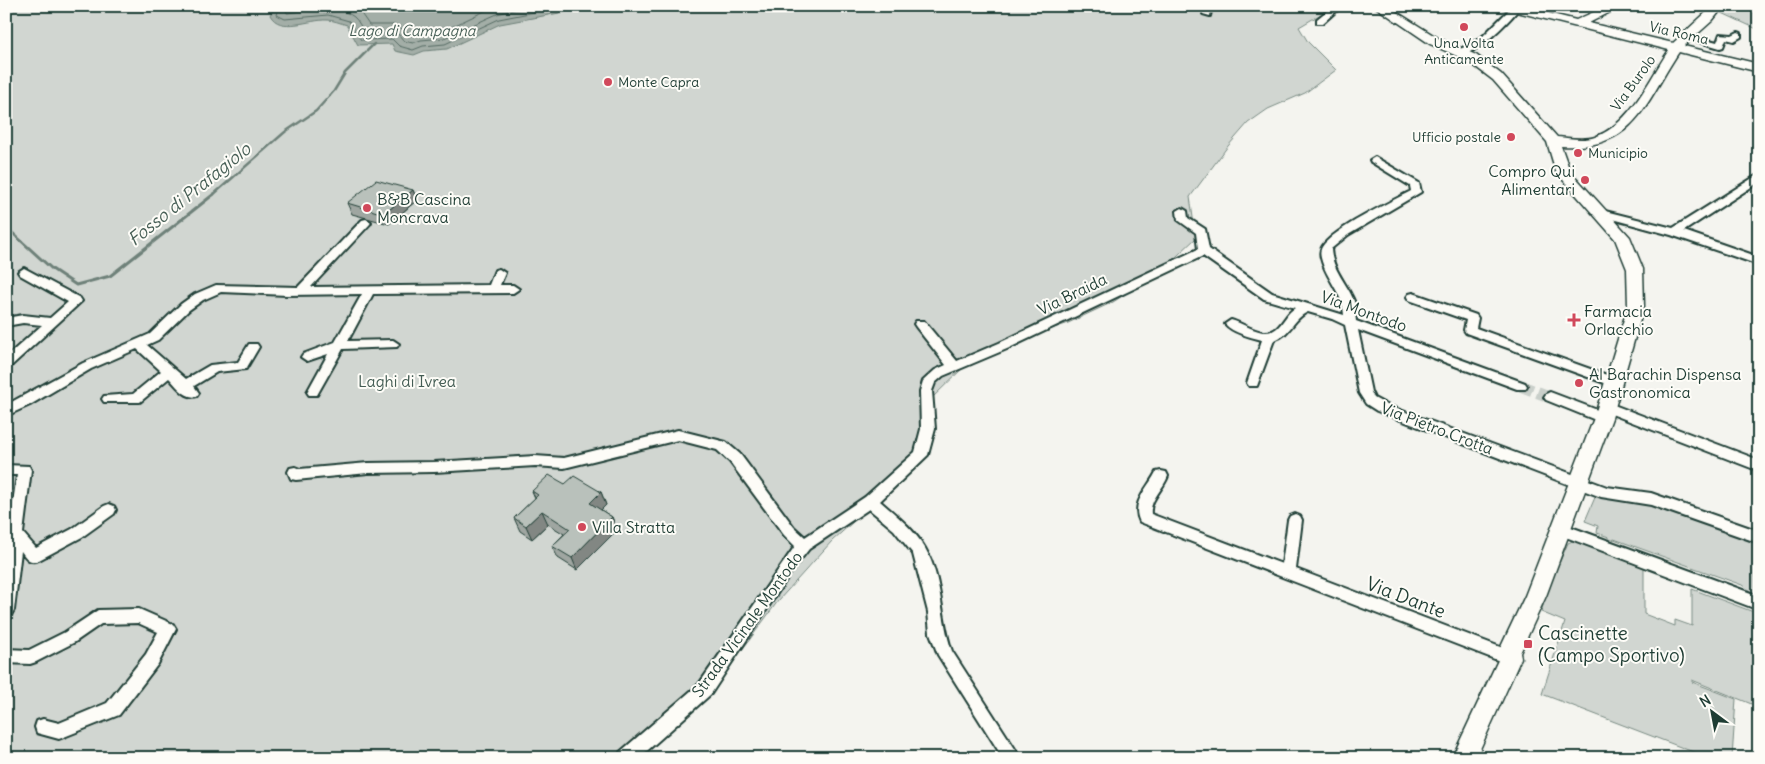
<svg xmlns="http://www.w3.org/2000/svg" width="1765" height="764" font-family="Delius,sans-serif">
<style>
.green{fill:#d1d6d1;stroke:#788a82}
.water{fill:#a3aea7;stroke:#6e8179}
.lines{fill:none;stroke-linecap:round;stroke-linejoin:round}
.shore{stroke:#546a62;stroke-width:1}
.stream-far1{stroke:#6e8179;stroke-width:2.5}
.stream{stroke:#6e8179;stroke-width:3}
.street-tunnel{stroke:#c9cfca;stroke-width:12;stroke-dasharray:12 5.5;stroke-linecap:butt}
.street-casing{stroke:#1f3d34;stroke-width:4}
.secondary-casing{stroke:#1f3d34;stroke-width:3}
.street{fill:#fdfcf7;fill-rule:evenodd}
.secondary{fill:#fdfcf7;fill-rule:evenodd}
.wall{fill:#9fa6a1;stroke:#1f3d34}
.shaded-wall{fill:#828783;stroke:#1f3d34}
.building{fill:#b9c1bb;stroke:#1f3d34}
.poi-dot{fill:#d1495b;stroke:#fdfcf7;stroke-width:2}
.labels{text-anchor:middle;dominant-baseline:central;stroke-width:4;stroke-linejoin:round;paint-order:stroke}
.far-street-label{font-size:14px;fill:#1f3d34;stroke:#fdfcf7}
.far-poi-label{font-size:14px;fill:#1f3d34;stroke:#fdfcf7;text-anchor:start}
.far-water-label{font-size:15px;font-style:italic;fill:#475f56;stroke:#fdfcf7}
.poi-label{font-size:16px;fill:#1f3d34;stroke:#fdfcf7;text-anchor:start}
.street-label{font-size:16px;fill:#1f3d34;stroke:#fdfcf7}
.park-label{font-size:16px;fill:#435c53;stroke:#fdfcf7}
.water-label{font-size:18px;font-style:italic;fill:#475f56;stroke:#fdfcf7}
.near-street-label{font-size:19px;fill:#1f3d34;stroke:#fdfcf7}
.near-poi-label{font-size:19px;fill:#1f3d34;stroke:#fdfcf7;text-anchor:start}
</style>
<rect width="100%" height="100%" fill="#f4f4ef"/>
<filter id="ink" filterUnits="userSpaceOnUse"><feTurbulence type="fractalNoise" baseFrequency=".02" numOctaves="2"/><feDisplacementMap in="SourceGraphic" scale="10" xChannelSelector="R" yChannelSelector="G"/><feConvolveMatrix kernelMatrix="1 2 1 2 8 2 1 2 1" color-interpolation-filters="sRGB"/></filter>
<g filter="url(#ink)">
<!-- green -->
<path class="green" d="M6,6H1341L1328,10L1299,27L1308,42L1336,70L1305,93L1268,109L1248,123L1228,146L1190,197L1196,238L1160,272L1113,302L1066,324L1018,340L971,360L931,399L923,453L894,485L832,541L778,601L714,688L640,758H6Z
M1707,6H1759V30Z
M1596,495L1614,499L1641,500L1753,539L1755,592L1754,594L1742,585L1614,539L1609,543V537L1597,533L1598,526L1585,521Z
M1575,540L1644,565V614L1675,626V620L1692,626V589L1759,614V707L1692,680V682L1736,699L1732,758H1709L1542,694L1565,622L1541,612L1549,586L1568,543Z"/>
<!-- water -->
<path class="water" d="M275,6H597L500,24L447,49L424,51L414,55L395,51L392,44L358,45L347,25C340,23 333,20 327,20C310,19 280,34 270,15Z"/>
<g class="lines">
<!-- shore -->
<path class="shore" d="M279,6L277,15L285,19L328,15L349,21L361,40L392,39L399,46L413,50L423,46L445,44L499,19L565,6
M285,6L287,13C307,11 336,3 354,17C359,21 361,28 365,33H394L399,35L404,41L413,43L421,40L444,38L497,14L530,6
M349,6L360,12L369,25H395L412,35L421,32L443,31L495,6"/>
<!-- stream-far1 -->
<path class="stream-far1" d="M213,195L285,132L316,111L334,91L345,73L374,44"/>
<!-- stream -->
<path class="stream" d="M6,227L52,269L76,285L110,276L214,194"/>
<!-- street-tunnel -->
<path class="street-tunnel" d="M1521,386L1550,397"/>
<defs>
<path id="street" d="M1204,6H1212L1210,16L1203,14Z
M1333,6H1342L1323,23H1317V19Z
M1512,7L1519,9C1508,22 1475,57 1457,55V51L1482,37Z
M1738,32L1741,33V37L1734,41L1726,39L1723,47L1720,48L1683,37L1687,34L1717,42L1720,34L1732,35Z
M1375,157L1419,183L1421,192L1348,235L1331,249C1332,270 1347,283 1354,301C1356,306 1355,314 1356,321L1525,383L1527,386L1525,389H1517L1358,330L1371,392L1374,398L1387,405L1607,487L1651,493L1759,531V543L1651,505L1601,497L1377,411L1366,404L1359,393L1345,325L1332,319L1308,312C1293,318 1291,335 1274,340L1257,386H1249L1247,383L1262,340C1250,337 1233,333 1225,324L1231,320C1246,324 1266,341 1279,326C1285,320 1287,313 1295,308L1264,299L1203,256L1007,349L943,376L935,383L932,391L935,429L928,455L880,501C896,515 914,529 925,548C943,579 940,618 952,651L1021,758H1003L938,655L930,633L928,612L913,554L894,530L869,509L809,549L794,568L711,694L639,758H618L620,752L699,684L795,546L784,535L730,462L717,450L678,440L564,468L535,466L434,472L368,473L296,480L291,479L288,472L290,468L295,467L300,469L368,463L434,462L535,456L564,458L678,430L726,442L740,454L794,527L805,537L865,497L915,452L921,429L920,391L923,381L935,370L946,365L916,327L914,324L916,321H924L957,361L999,343L1198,249L1196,233L1178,220L1177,211L1182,208L1187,211L1188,218L1205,229L1209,249L1272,293L1344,315C1343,293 1326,279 1321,258C1320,254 1320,250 1322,247C1333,229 1390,202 1411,191L1410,186L1371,162L1370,160Z
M1759,174V182L1684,231L1759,257V265L1671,235L1597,215L1596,213L1601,210L1673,228Z
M366,219L371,222L370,224L311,287L489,285L495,270L499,269L505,273L500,285H513L519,289L513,293L373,294L348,341L393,340L399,344L397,347L343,349L317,395H309L307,392L328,354L307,361L301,357L303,354L335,342L362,294L287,295L221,292L203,300L189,310L158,340L147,345L186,379L210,365L238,362L249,344H257L259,347L246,369L217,372L194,386L199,393L197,396C186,400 176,385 169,378L140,402H104L102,399L104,396L133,394L161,371L137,349L91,369L30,405L6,416V405L83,363L150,334L181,304L195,294L216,285L298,287L362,220Z
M24,268L80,298L82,301L10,367L6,368V357L42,325L23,323L6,326V318L23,315L50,318L68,302L20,275L18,272Z
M1413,293L1476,315L1478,318L1476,328L1618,379L1620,382L1618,385H1610L1466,333L1464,330L1466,320L1409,300L1407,297L1409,294Z
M1550,392L1608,414L1609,418L1608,422L1603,423L1546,400L1544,397L1546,394Z
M1606,402L1759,460V471L1601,410L1600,407L1601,404Z
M6,465L29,466L31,470L23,533L36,548L72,529L104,506L109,504L114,506L116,510L114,514L82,537L39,560C30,564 26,558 21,551L14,610L11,615L6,617V552L17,475H6Z
M1161,471L1166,472L1168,476C1163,490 1149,500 1151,514L1282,564L1288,520L1290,516L1295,514L1300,516L1302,520L1296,569L1516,653L1518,658L1516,663L1510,665L1140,522C1130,503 1148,488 1156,472Z
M1560,523L1759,596V610L1555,533L1553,529L1555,525Z
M139,609L173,624L176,629L158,664L119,715L59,739L37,733L35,727L37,721L43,719L59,723L107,703L146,654L158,632L138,623L101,624L75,642L36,662L30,664L6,663V649L29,650L65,632L98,610Z"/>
<path id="secondary" d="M1374,6H1387L1438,38L1476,55L1501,74L1557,137C1569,138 1584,141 1595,137C1631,124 1649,79 1669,50L1501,8L1500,6H1520L1576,20L1607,6H1622L1589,23L1673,43L1713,6H1724L1712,21L1684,46L1759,64V72L1679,52C1644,104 1635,151 1561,146L1570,171L1630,237L1643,269L1644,306L1612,418L1546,596L1520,653L1521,658L1476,758H1452L1499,658L1498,653L1525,596L1594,418L1628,306L1627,269L1615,239L1556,172L1547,142L1493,80L1468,61L1430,44Z"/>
</defs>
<!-- street casing -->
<use href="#street" class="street-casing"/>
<!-- secondary casing -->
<use href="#secondary" class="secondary-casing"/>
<!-- street -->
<use href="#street" class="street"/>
<!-- secondary -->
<use href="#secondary" class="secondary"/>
</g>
<!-- wall -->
<path class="wall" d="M413,190L417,200L389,224L352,214L347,203Z
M565,484L601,492L606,505L601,510L612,517L617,530L577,570L558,558L552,546L564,534L548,524L532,539L520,531L514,518L535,498L532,491Z"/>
<!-- shaded-wall -->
<path class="shaded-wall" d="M413,190L417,200L389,224L384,214Z
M601,492L606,505L595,516L590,503Z
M542,511L548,524L532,539L526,526Z
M612,517L617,530L577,570L572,558Z"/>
<!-- building -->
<path class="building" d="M376,180L413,190L384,214L347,203Z
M549,475L565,484L574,476L601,492L590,503L612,517L572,558L552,546L570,529L542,511L526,526L514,518L538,495L532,491Z"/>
</g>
<!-- markers -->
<g class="poi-dot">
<circle cx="1464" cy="27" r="5"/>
<circle cx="608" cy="82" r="5"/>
<circle cx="1511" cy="137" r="5"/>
<circle cx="1578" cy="153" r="5"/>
<circle cx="1585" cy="180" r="5"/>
<circle cx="367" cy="208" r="5"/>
<path d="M1571.5 312.5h5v5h5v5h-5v5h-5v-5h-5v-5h5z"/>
<circle cx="1579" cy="383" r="5"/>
<circle cx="582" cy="527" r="5"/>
<rect x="1523" y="639" width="10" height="10" rx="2.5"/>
</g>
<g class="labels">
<!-- far-street labels -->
<g class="far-street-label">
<text transform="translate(1679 33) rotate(13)">Via Roma</text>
<text transform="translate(1633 83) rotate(-54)">Via Burolo</text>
</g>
<!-- far-poi labels -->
<g class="far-poi-label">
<text x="1464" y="43" text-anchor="middle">Una Volta<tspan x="1464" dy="16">Anticamente</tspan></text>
<text x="618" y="82">Monte Capra</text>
<text x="1501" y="137" text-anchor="end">Ufficio postale</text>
<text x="1588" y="153">Municipio</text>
</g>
<!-- far-water labels -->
<g class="far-water-label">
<text x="412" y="30">Lago di Campagna</text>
</g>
<!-- poi labels -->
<g class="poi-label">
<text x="1575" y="171" text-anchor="end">Compro Qui<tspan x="1575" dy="18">Alimentari</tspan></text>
<text x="377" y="199">B&amp;B Cascina<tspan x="377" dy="18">Moncrava</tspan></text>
<text x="1584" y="311">Farmacia<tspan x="1584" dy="18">Orlacchio</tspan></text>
<text x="1589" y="374">Al Barachin Dispensa<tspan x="1589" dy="18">Gastronomica</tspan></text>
<text x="592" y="527">Villa Stratta</text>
</g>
<!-- street labels -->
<g class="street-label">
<text transform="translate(1072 294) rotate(-26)">Via Braida</text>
<text transform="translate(1364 311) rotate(20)">Via Montodo</text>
<text transform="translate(1437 428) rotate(21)">Via Pietro Crotta</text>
<text transform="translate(747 624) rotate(-54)">Strada Vicinale Montodo</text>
</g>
<!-- park labels -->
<g class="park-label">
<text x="407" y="381">Laghi di Ivrea</text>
</g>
<!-- water labels -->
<g class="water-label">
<text transform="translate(189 194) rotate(-39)">Fosso di Prafagiolo</text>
</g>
<!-- near-street labels -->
<g class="near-street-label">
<text transform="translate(1406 597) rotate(21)">Via Dante</text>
</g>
<!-- near-poi labels -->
<g class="near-poi-label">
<text x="1538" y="633">Cascinette<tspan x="1538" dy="22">(Campo Sportivo)</tspan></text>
</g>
</g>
<!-- margin -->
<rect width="1765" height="764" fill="none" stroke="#fdfcf7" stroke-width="25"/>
<rect x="12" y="12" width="1740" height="739" fill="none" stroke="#1f3d34" stroke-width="2" filter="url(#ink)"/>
<!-- north arrow -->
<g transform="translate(1712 712) rotate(328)" stroke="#fdfcf7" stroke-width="4" paint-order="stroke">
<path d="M0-4L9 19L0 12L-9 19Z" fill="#1f3d34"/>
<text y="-8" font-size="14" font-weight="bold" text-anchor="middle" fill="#1f3d34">N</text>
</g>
</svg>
